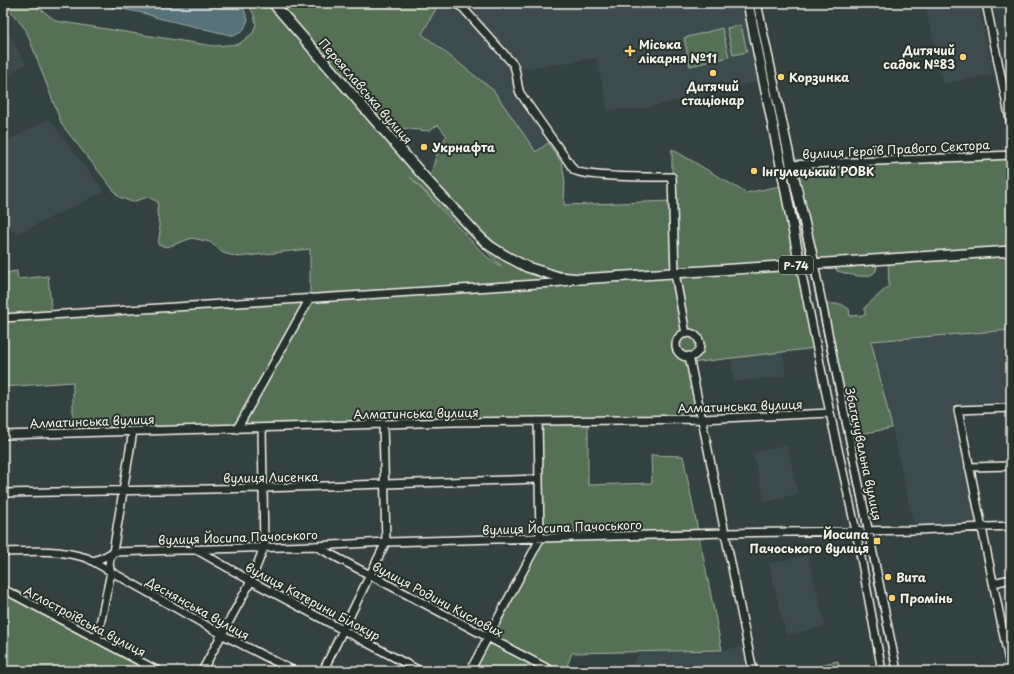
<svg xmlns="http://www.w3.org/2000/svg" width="1014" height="674" font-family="'Playpen Sans',sans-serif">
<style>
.built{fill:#3e4b4f}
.green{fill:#567056;stroke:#a5b09f;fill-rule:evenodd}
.water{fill:#59727a;stroke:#97a5a6}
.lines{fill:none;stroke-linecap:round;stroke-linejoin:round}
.minor-casing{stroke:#f4f1e8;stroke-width:10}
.major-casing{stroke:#f4f1e8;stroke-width:12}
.minor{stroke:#26332d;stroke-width:7}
.major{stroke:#26332d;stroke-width:9}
.tram{stroke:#f4f1e8;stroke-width:1}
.poi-dot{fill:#ffd166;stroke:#26332d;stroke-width:1.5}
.labels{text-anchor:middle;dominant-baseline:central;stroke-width:4;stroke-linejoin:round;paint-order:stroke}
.shield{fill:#26332d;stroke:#b6b8b0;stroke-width:1}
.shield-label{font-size:11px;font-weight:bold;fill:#f4f1e8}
.poi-label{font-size:12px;font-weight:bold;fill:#f4f1e8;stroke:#26332d;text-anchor:start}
.street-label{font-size:12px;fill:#f4f1e8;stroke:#26332d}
</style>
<rect width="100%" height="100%" fill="#344141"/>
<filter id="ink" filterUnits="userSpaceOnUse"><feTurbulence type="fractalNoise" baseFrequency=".025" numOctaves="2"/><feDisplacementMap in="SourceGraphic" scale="8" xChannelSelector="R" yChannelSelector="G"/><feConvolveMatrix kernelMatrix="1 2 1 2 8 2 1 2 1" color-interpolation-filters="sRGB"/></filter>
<g filter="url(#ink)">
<!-- built -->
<path class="built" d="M439,3H447L462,10L509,66L513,73V88L549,142L536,152L493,90L422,34Z
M455,3H748L764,80L642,109L608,110L596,58L516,70Z
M925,3H978L993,74L943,84Z
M3,25L26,64L3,77Z
M49,119L104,192L18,233L12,231L3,213V143Z
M1011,330V405L959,407L981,527L915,530L892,428L871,341Z
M783,351L786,376L734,382L731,357Z
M787,445L798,494L765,502L753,453Z
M808,555L825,626L786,635L769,564Z
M748,646L753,671H628L640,652L722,650Z"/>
<!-- green -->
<path class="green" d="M4,3H33L56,21L214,46L239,44L253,33L256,24L254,15L248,3H439L422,34L493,90L536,152L548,143L562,163L565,182L564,205L672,201V149L746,193L785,185L816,348L691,363L702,419L588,421V485L652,483L651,455L683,456L722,650L572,653L565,671H470L540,539L538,421L73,433V382L3,387V264L5,273L17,271L18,279L48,276L52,315L310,298V249L238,257L223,253L210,242L192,238L167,247L158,245L160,231L157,212L158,202L148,197L132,202L119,197L62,125L26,30ZM438,125L447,136L439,145L429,181L380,126L428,131ZM410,177L503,268L486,256Z
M741,25L747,52L733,55L727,28Z
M722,28L729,57L690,66L684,38Z
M1011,155V330L871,341L892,428L849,436L822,304H841L849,309L850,316L865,315V307L889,286L888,260L814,264L791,165Z
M872,265L877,266L876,271C867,281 849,274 837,271L836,268L840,266L851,267Z
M3,589L158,671H3Z
M838,661L839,670L825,671L824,664Z"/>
<!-- water -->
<path class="water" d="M90,3H240L244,9L248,20L243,31L234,36L158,18L143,13Z"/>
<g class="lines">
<defs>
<path id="minor" d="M455,3L463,8L513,64C518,73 516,83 520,93L574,170C587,178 653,177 672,177L675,273L686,334
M986,3L1011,125
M788,165L1011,155
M814,264L897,671
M800,265L830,413L856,531L882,671
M3,318L553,283L570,281
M676 345a12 12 0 1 1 24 0a12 12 0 1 1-24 0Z
M689,356L753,671
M237,429L310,298
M3,435L453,422L702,419L830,413
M969,467L1011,466
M3,493L263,488L539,479
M315,546L552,671
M195,549L251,581L420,671
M3,552C33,551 58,549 87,558L225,636L294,671
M94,561L104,557L113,552L133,431
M993,583L1011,579
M3,589L158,671
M1003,632L1011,631
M97,639L111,572C108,564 109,560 113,552L315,546L386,542L725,533L915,530L1011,526
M202,671L251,581L264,547L262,428
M323,671L386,542L383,424
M470,671L540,539L538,421
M1011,671L958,410L1011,408"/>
<path id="major" d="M273,3L426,179L479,236L490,246L506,256L527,267L559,277L580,279L1011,251
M748,3L781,165L800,265
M756,3L791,165L814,264"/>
</defs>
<!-- minor casing -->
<use href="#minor" class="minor-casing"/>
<!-- major casing -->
<use href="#major" class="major-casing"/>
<!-- minor -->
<use href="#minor" class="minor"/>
<!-- major -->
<use href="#major" class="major"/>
<!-- tram -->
<path class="tram" d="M753,3L791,189L808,258L893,671"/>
</g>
</g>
<!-- markers -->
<g class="poi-dot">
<path d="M628 45h4v4h4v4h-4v4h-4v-4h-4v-4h4z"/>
<circle cx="963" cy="57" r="4"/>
<circle cx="713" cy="73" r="4"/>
<circle cx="781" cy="77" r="4"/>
<circle cx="424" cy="147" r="4"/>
<circle cx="754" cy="171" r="4"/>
<rect x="873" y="537" width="8" height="8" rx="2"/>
<circle cx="888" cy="577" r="4"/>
<circle cx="892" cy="598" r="4"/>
</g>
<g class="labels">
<!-- shield labels -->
<rect class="shield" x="779" y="256" width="34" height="18" rx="3"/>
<g class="shield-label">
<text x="796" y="265">Р-74</text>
</g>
<!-- poi labels -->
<g class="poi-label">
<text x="639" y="44">Міська<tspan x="639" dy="14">лікарня №11</tspan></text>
<text x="955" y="50" text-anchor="end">Дитячий<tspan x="955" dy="14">садок №83</tspan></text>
<text x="789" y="77">Корзинка</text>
<text x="713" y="86" text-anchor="middle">Дитячий<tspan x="713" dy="14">стаціонар</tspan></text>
<text x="432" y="147">Укрнафта</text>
<text x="762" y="171">Інгулецький РОВК</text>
<text x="869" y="534" text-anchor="end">Йосипа<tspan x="869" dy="14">Пачоського вулиця</tspan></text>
<text x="896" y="577">Вита</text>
<text x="900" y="598">Промінь</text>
</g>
<!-- street labels -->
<g class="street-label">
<text transform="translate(366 91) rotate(49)">Переяславська вулиця</text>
<text transform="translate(896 149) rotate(-3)">вулиця Героїв Правого Сектора</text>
<text transform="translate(740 406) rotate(-2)">Алматинська вулиця</text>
<text transform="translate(416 413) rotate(-1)">Алматинська вулиця</text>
<text transform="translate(92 421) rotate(-2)">Алматинська вулиця</text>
<text transform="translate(864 454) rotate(78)">Збагачувальна вулиця</text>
<text transform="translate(271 477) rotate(-1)">вулиця Лисенка</text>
<text transform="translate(562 527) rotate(-2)">вулиця Йосипа Пачоського</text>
<text transform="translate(238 537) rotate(-2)">вулиця Йосипа Пачоського</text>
<text transform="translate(438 599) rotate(28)">вулиця Родини Кислових</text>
<text transform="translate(313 601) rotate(28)">вулиця Катерини Білокур</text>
<text transform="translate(198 608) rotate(29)">Деснянська вулиця</text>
<text transform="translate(85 621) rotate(28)">Аглостроївська вулиця</text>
</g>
</g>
<!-- margin -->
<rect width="1014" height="674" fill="none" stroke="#26332d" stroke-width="16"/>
<rect x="8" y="8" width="998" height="658" fill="none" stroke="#f4f1e8" stroke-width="1.5" filter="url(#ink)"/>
</svg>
